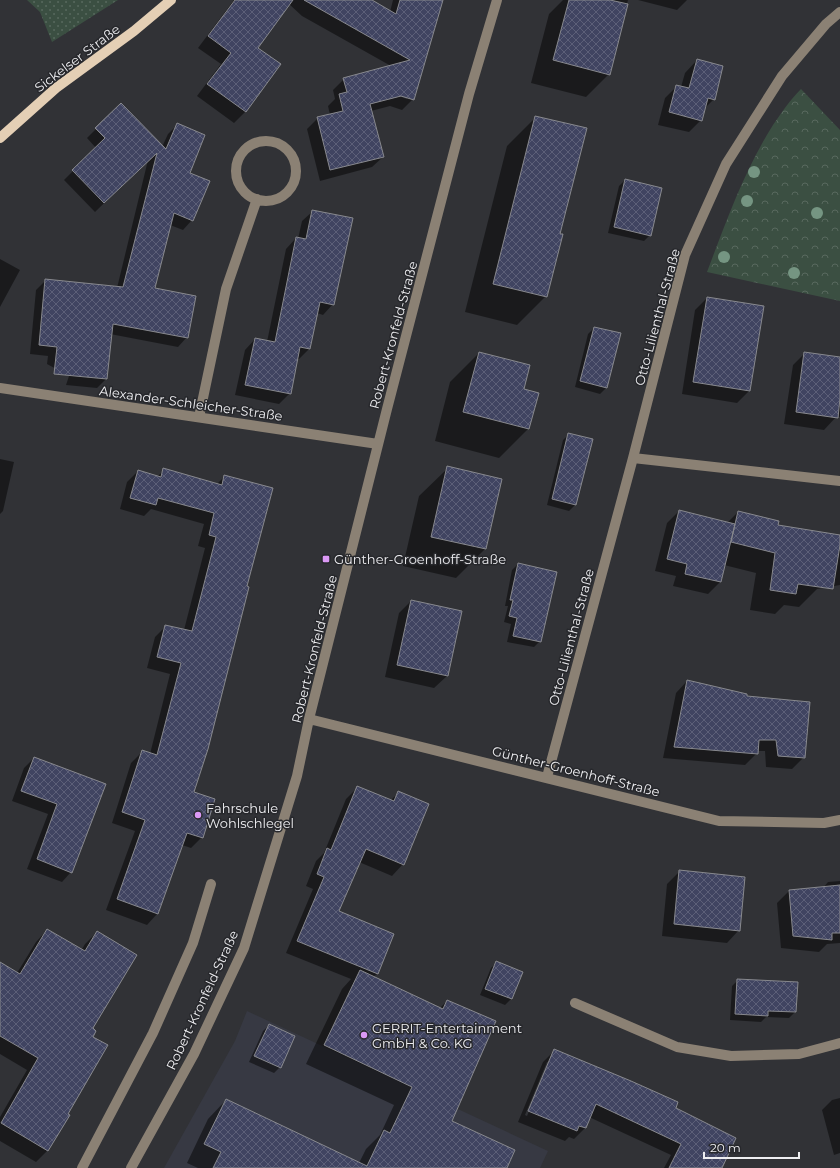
<svg xmlns="http://www.w3.org/2000/svg" width="840" height="1168" font-family="Montserrat,sans-serif">
<style>
.built{fill:#373943}
.grass{fill:url(#grass-dots)}
.park{fill:url(#park-crowns)}
.shadow{fill:#0007;fill-rule:evenodd}
.building{fill:url(#building-cross-hatch);stroke:#88898e}
.lines{fill:none;stroke-linecap:round;stroke-linejoin:round}
.minor{stroke:#8b8174;stroke-width:10}
.major{stroke:#e4cfb5;stroke-width:10}
.tree{fill:#759582}
.poi-dot{fill:#db99f5;stroke:#27282c;stroke-width:1.5}
.labels{text-anchor:middle;dominant-baseline:central;stroke-width:3;stroke-linejoin:round;paint-order:stroke}
.street-label{font-size:13px;fill:#eeeef1;stroke:#27282c}
.poi-label{font-size:13px;fill:#eeeef1;stroke:#27282c;text-anchor:start}
</style>
<defs>
<pattern id="grass-dots" width="8" height="8" patternUnits="userSpaceOnUse"><rect width="8" height="8" fill="#3b4f42"/><path d="M2 2h.1M6 6h.1" fill="none" stroke="#58695e" stroke-width="1.8" stroke-linecap="round"/></pattern>
<pattern id="park-crowns" width="20" height="18" patternUnits="userSpaceOnUse"><rect width="20" height="18" fill="#3b4f42"/><path d="M2 6a3 3 0 1 1 6 0M12 15a3 3 0 1 1 6 0" fill="none" stroke="#58695e"/></pattern>
<pattern id="building-cross-hatch" width="8" height="8" patternUnits="userSpaceOnUse"><rect width="8" height="8" fill="#404461"/><path d="M0 0l8 8M0 8l8-8" fill="none" stroke="#5c5f78"/></pattern>
</defs>
<rect width="100%" height="100%" fill="#313236"/>
<!-- built -->
<path class="built" d="M247,1011L548,1151L540,1168H164L235,1041Z"/>
<!-- grass -->
<path class="grass" d="M27,0H118L52,42L40,12Z"/>
<!-- park -->
<path class="park" d="M801,89L840,130V301L707,272C726,222 744,171 773,125C782,112 790,100 801,89Z"/>
<!-- shadow -->
<path class="shadow" d="M234,0H370L390,12L393,0H442L413,99L402,110L390,106L371,111L383,157L372,167L320,181L307,129L318,118L330,115L328,106L335,99L333,90L344,79L391,66L302,16L289,4L257,48L279,65L245,112L234,123L197,96L221,64L198,48ZM396,95L407,97V99Z
M563,0H628L609,74L586,97L531,83L549,14Z
M638,0H687L677,10Z
M697,60L714,99L704,109L701,120L689,132L658,125L665,98L677,86L681,87L685,73Z
M121,104L162,147L168,134L177,125L189,173L192,220L183,230L170,225L154,289L187,337L178,347L110,334L106,379L97,388L66,385L69,376L47,364L48,356L30,354L36,290L46,280L117,288L148,160L95,212L64,180L96,148L87,138Z
M536,117L559,234L546,296L517,325L465,312L507,146Z
M625,180L650,235L644,241L608,233L619,186Z
M313,211L333,304L323,315L317,313L309,349L299,359H296L290,393L279,404L235,395L245,350L255,339L267,342L286,249L296,238L298,239L302,221Z
M0,259L20,270L0,307Z
M707,298L749,391L737,403L682,394L695,310Z
M594,328L620,334L606,388L600,394L575,387L588,334Z
M479,353L523,390L528,429L499,458L435,441L450,382Z
M805,353L840,358V417L837,416L824,430L784,424L793,365Z
M569,434L575,505L569,511L547,505L563,440Z
M0,459L14,462L3,511L0,514Z
M448,468L501,479L485,549L456,578L403,566L419,496Z
M164,470L217,484L225,476L192,792L202,837L191,848L182,845L157,914L147,925L106,910L135,831L112,823L131,763L142,752L150,754L170,674L147,668L155,637L166,626L184,630L205,548L198,546L204,524L151,509L144,516L120,509L127,482L138,471L157,477Z
M679,511L727,523L738,512L777,526L840,536V585L817,589L799,607L784,605L775,614L750,610L756,573L724,565L720,582L708,594L673,586L676,576L655,571L667,523Z
M518,564L540,641L534,647L507,642L511,624L504,622L508,606H505L512,570Z
M411,601L447,676L434,688L385,677L399,613Z
M687,681L804,757L792,769L766,767L765,751H757V753L745,765L663,758L676,693Z
M34,758L105,784L71,872L62,882L27,869L48,814L12,801L24,768Z
M357,788L390,801L399,792L403,864L392,876L359,862L338,912L377,974L373,977L439,1009L447,1001L451,1121L505,1168H198L187,1163L208,1119L226,1100L359,1163L366,1149L380,1135L394,1105L306,1064L342,989L351,979L286,953L313,889L306,886L316,861L324,853L346,799Z
M680,871L739,930L727,943L662,936L667,884Z
M840,881V943L827,944L819,952L781,948L777,903L789,891L823,888L828,882Z
M47,930L81,951L85,944L97,932L91,1029L48,1150L36,1162L0,1141V1117L27,1070L0,1054V963L17,973L36,942Z
M497,962L521,972L511,999L505,1005L480,995L491,968Z
M738,980L795,1012L789,1018L766,1017L761,1022L730,1020L732,986Z
M269,1025L280,1067L274,1073L249,1062L263,1031Z
M554,1051L674,1109L721,1168H664L671,1155L589,1117L585,1128L574,1139L569,1137L565,1141L518,1122L543,1062ZM547,1062H549L527,1116L525,1115Z
M840,1098V1153L834,1155L822,1110L832,1100Z"/>
<!-- building -->
<path class="building" d="M235,0H293L258,48L281,64L246,112L207,84L231,53L208,36Z
M304,0H372L396,14L400,0H443L414,100L401,96L370,104L384,157L330,170L317,117L343,111L339,94L347,92L343,78L410,60Z
M569,0H610L628,4L610,75L553,60Z
M697,59L723,66L715,100L708,98L702,121L669,112L676,85L689,88Z
M121,103L166,149L177,123L205,135L190,173L210,181L193,221L174,213L155,288L196,296L188,338L113,324L107,379L54,374L57,347L39,345L45,279L123,287L157,153L104,203L72,170L105,138L95,128Z
M535,116L587,128L560,234H563L547,297L493,284Z
M625,179L662,188L651,236L614,227Z
M312,210L353,218L334,305L320,302L310,349L300,347L291,394L245,385L255,338L275,342L296,237L306,239Z
M707,297L764,306L750,391L693,382Z
M594,327L621,333L607,388L580,381Z
M479,352L530,365L524,389L539,393L529,429L463,412Z
M804,352L840,357V398L838,418L796,412Z
M568,433L593,439L576,505L552,499Z
M447,466L502,479L486,549L431,537Z
M163,468L222,485L224,475L273,488L247,586L249,587L208,749L194,792L215,799L203,838L187,833L158,914L117,899L145,820L122,812L142,750L157,755L181,663L157,657L165,625L192,631L216,537L209,535L214,513L158,498L156,505L130,498L138,470L161,477Z
M679,510L735,524L721,582L685,574L687,564L667,559Z
M738,511L779,521L778,525L840,535V545L833,589L798,584L796,594L770,590L775,553L731,542Z
M518,563L557,572L541,642L513,636L517,618L509,616L513,600H510Z
M411,600L462,611L448,676L397,665Z
M687,680L747,694V696L810,702L805,758L778,756L776,740H759L758,754L674,747Z
M34,757L106,784L72,873L37,859L57,804L21,791Z
M357,786L394,801L398,791L429,804L404,865L366,849L339,911L394,934L378,974L297,941L324,877L317,874L327,848L331,850Z
M679,870L745,877L740,931L674,924Z
M840,885V933H832V940L793,936L789,890Z
M47,929L85,951L97,931L137,955L93,1028L96,1031L93,1037L108,1045L68,1114L70,1115L48,1151L1,1123L38,1058L0,1036V962L20,974Z
M496,961L523,972L512,999L485,989Z
M360,970L443,1009L447,1000L496,1021L452,1121L515,1150L507,1168H213L221,1152L204,1144L226,1099L367,1166L384,1130L390,1133L412,1087L324,1045Z
M737,979L798,982L796,1012L768,1011V1016L735,1014Z
M269,1024L295,1036L281,1068L254,1056Z
M554,1049L631,1081L678,1102L676,1108L736,1138L722,1168H669L681,1144L596,1104L586,1128L579,1126L577,1131L528,1111Z"/>
<g class="lines">
<!-- minor -->
<path class="minor" d="M236 171a30 30 0 1 1 60 0a30 30 0 1 1-60 0Z
M0,388L378,444
M199,417L226,289L257,199
M633,458L840,481
M309,719L719,821L824,823L840,820
M547,777L633,458L685,255L726,164L782,76L826,24L840,12
M575,1003L677,1047L731,1056L799,1054L840,1043
M82,1168L153,1033L193,943L211,884
M131,1168L194,1054L244,948L297,776L309,719L387,409L469,94L497,0"/>
<!-- major -->
<path class="major" d="M0,138L56,88L134,31L171,0"/>
</g>
<!-- trees -->
<g class="tree">
<circle cx="754" cy="172" r="6"/>
<circle cx="747" cy="201" r="6"/>
<circle cx="817" cy="213" r="6"/>
<circle cx="724" cy="257" r="6"/>
<circle cx="794" cy="273" r="6"/>
</g>
<!-- markers -->
<g class="poi-dot">
<rect x="322" y="555" width="8" height="8" rx="2"/>
<circle cx="198" cy="815" r="4"/>
<circle cx="364" cy="1035" r="4"/>
</g>
<g class="labels">
<!-- street labels -->
<g class="street-label">
<text transform="translate(77 58) rotate(-37)">Sickelser Straße</text>
<text transform="translate(657 317) rotate(-75)">Otto-Lilienthal-Straße</text>
<text transform="translate(393 335) rotate(-75)">Robert-Kronfeld-Straße</text>
<text transform="translate(191 403) rotate(8)">Alexander-Schleicher-Straße</text>
<text transform="translate(571 637) rotate(-75)">Otto-Lilienthal-Straße</text>
<text transform="translate(314 649) rotate(-76)">Robert-Kronfeld-Straße</text>
<text transform="translate(576 771) rotate(14)">Günther-Groenhoff-Straße</text>
<text transform="translate(202 1000) rotate(-65)">Robert-Kronfeld-Straße</text>
</g>
<!-- poi labels -->
<g class="poi-label">
<text x="334" y="559">Günther-Groenhoff-Straße</text>
<text x="206" y="808">Fahrschule<tspan x="206" dy="15">Wohlschlegel</tspan></text>
<text x="372" y="1028">GERRIT-Entertainment<tspan x="372" dy="15">GmbH &amp; Co. KG</tspan></text>
</g>
</g>
<!-- scale -->
<path d="M704 1152v6h95v-6" fill="none" stroke="#eeeef1" stroke-width="2"/>
<text x="710" y="1152" font-size="12" fill="#eeeef1" stroke="#27282c" stroke-width="3" paint-order="stroke">20 m</text>
</svg>
